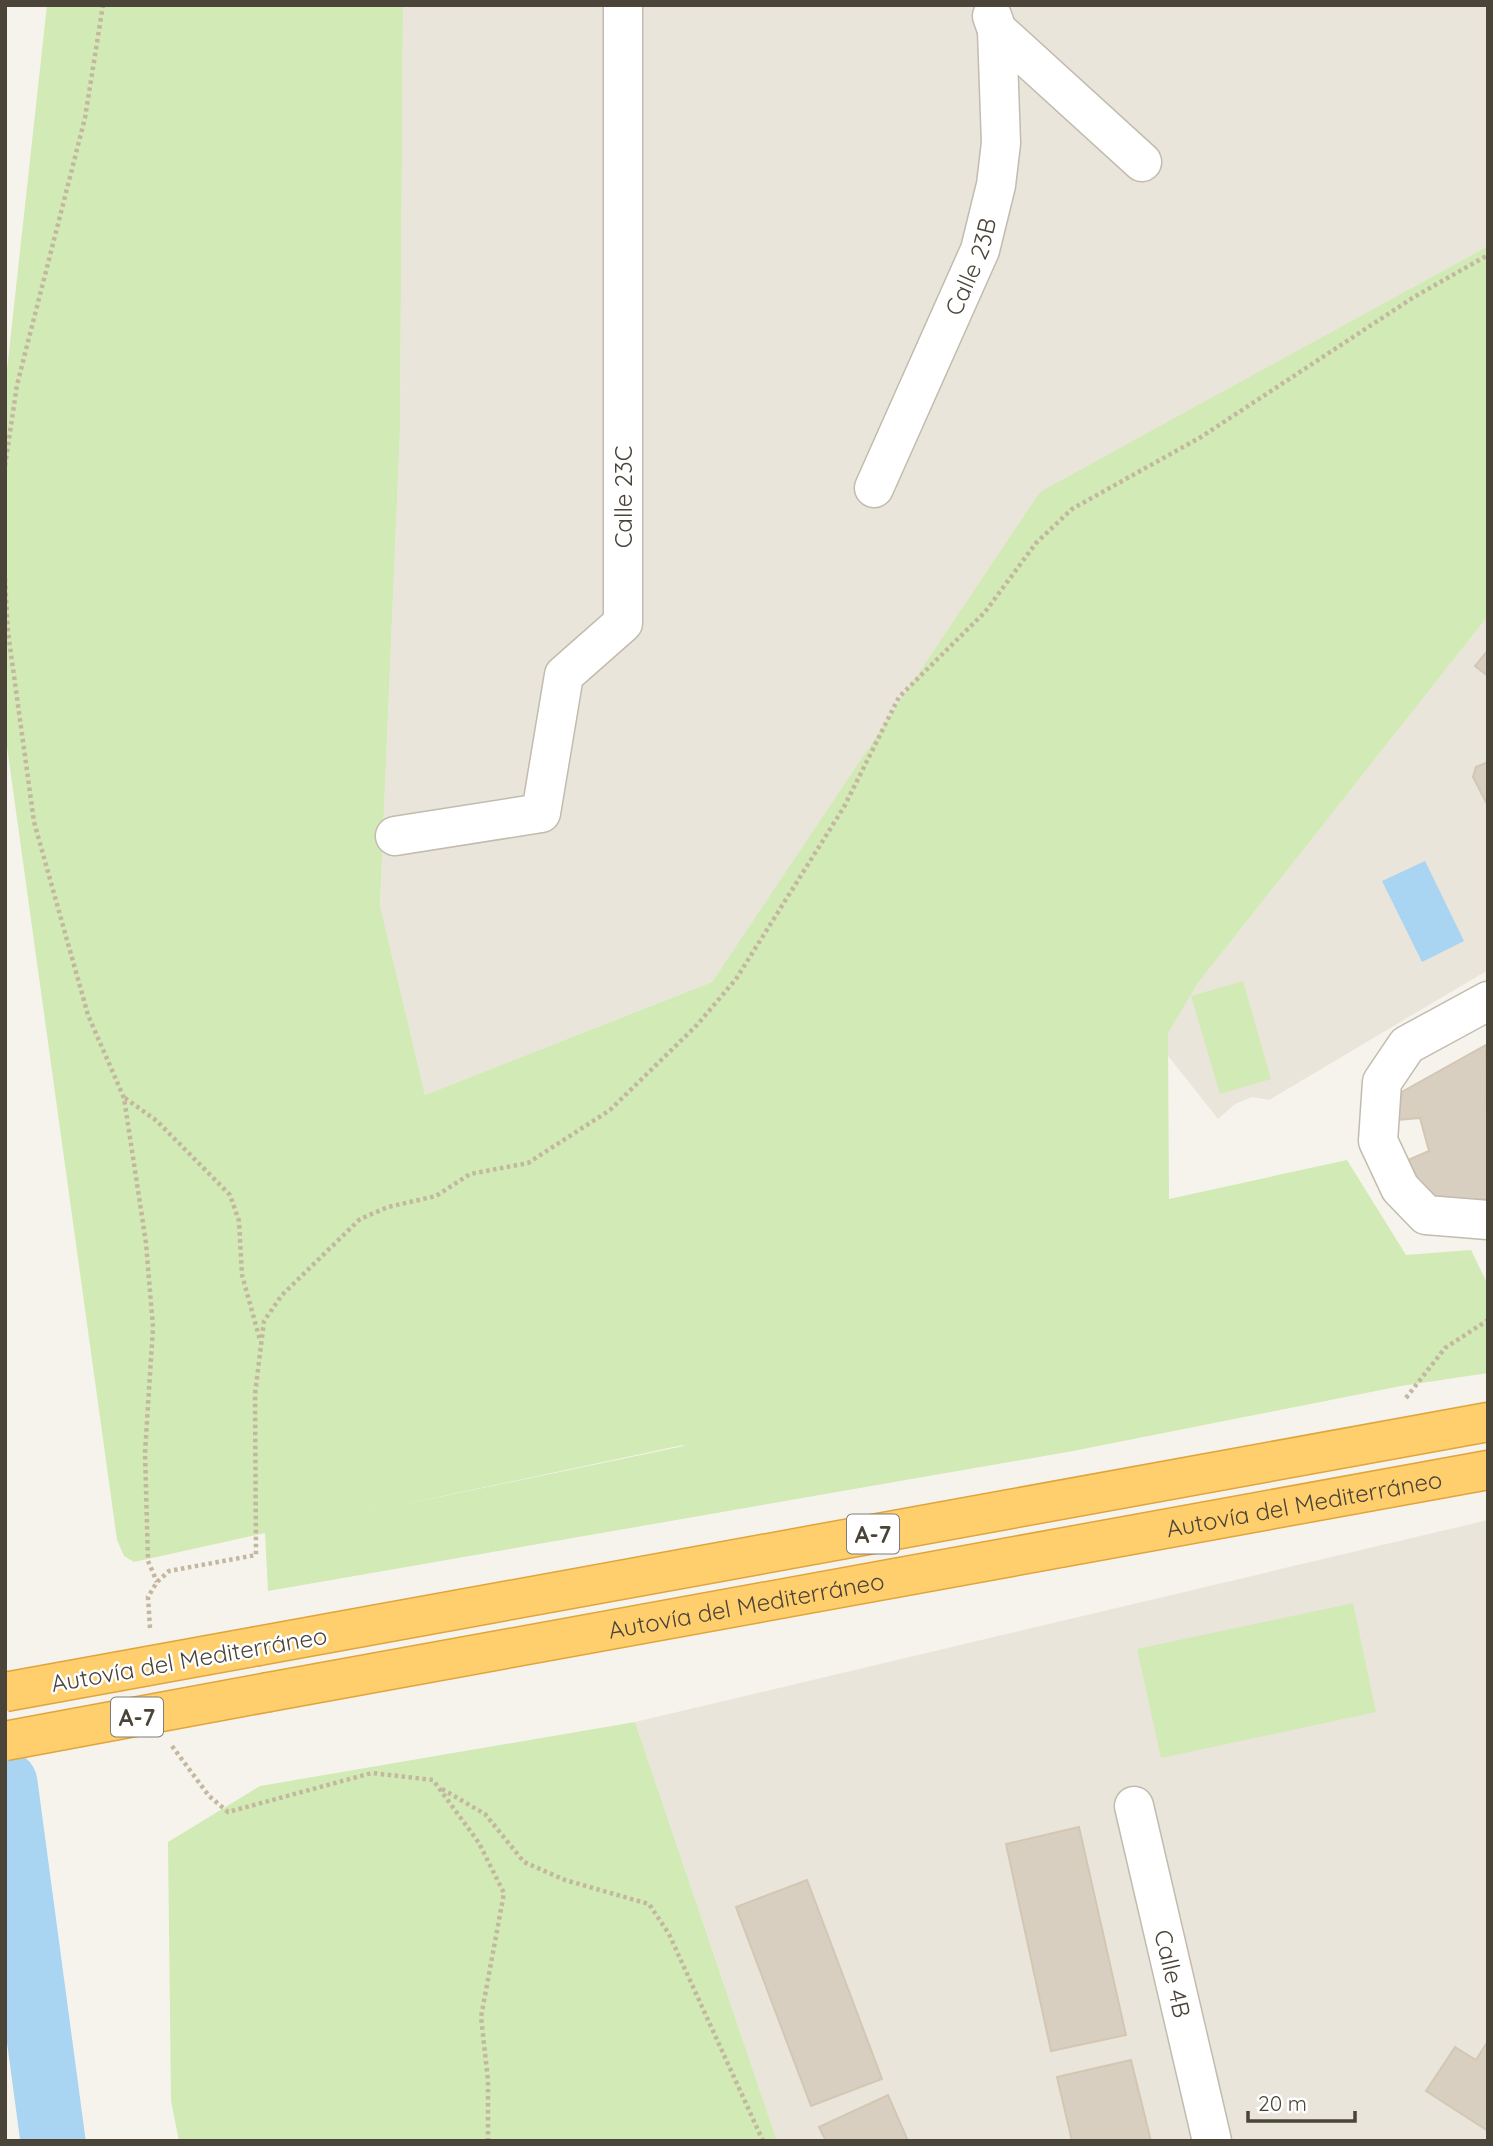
<svg xmlns="http://www.w3.org/2000/svg" width="1493" height="2146" font-family="Quicksand,sans-serif">
<style>
.residential{fill:#eae5da}
.green{fill:#d2eab5;fill-rule:evenodd}
.water{fill:#a9d4f2}
.lines{fill:none;stroke-linecap:round;stroke-linejoin:round}
.river{stroke:#a9d4f2;stroke-width:65}
.building{fill:#d8cfc1;stroke:#d3c7b4;stroke-width:2}
.minor-casing{stroke:#c2bbae;stroke-width:41}
.highway-casing{stroke:#e0a43c;stroke-width:41}
.path{stroke:#c4b79f;stroke-width:4.5;stroke-dasharray:3.5 3.5;stroke-linecap:butt}
.minor{stroke:#fff;stroke-width:38}
.highway{stroke:#ffcf6e;stroke-width:38}
.highway-bridge-casing{stroke:#e0a43c;stroke-width:41;stroke-linecap:butt}
.highway-bridge{stroke:#ffcf6e;stroke-width:38}
.labels{text-anchor:middle;dominant-baseline:central;stroke-width:5;stroke-linejoin:round;paint-order:stroke}
.shield{fill:#fff;stroke:#817c74;stroke-width:2}
.shield-label{font-size:23px;font-weight:bold;fill:#4b4439}
.street-label{font-size:24px;fill:#4b4439;stroke:#fff}
</style>
<rect width="100%" height="100%" fill="#f6f3ec"/>
<!-- residential -->
<path class="residential" d="M403,5H1488V246L1040,493L712,982L425,1095L380,905L400,430Z
M1488,616V970L1269,1100L1252,1097L1235,1104L1218,1119L1165,1052L1168,1032L1198,983Z
M1488,1520V2141H777L635,1722Z"/>
<!-- green -->
<path class="green" d="M47,5H403L400,430L380,905L425,1095L712,982L1040,492L1488,246V616L1198,983L1168,1033L1169,1199L1347,1160L1406,1255L1471,1250L1488,1285V1373L1401,1386L1073,1451L268,1591L265,1533L134,1562L124,1556L117,1540L5,732V388ZM683,1445L684,1446L372,1511Z
M1243,981L1271,1079L1220,1094L1191,996Z
M1353,1603L1376,1712L1161,1758L1137,1649Z
M635,1722L777,2141H179L171,2101L168,1842L260,1786Z"/>
<!-- water -->
<path class="water" d="M1425,861L1464,941L1422,962L1382,881Z"/>
<g class="lines">
<!-- river -->
<path class="river" d="M5,1783L53,2141"/>
</g>
<!-- building -->
<path class="building" d="M1488,650V676L1475,666Z
M1488,762V806L1473,777L1476,767Z
M1486,1045L1488,1199L1459,1201L1429,1196L1406,1161L1429,1151L1420,1118L1398,1120L1402,1092Z
M1079,1827L1126,2035L1051,2051L1006,1844Z
M807,1880L882,2079L811,2106L736,1907Z
M1488,2041V2131L1426,2091L1455,2047L1476,2060Z
M1131,2060L1151,2141H1072L1057,2077Z
M888,2095L908,2141H826L819,2127Z"/>
<g class="lines">
<defs>
<g id="minor">
<path d="M992,16L997,30L1142,162"/>
<path id="s1" d="M874,488L980,250L996,185L1001,143L997,30"/>
<path d="M395,836L541,813L564,675L623,623V5"/>
<path d="M1488,1001L1407,1045L1382,1082L1378,1141L1400,1188L1426,1215L1488,1220"/>
<path id="s2" d="M1134,1806L1212,2141"/>
</g>
<g id="highway">
<path d="M258,1646L1488,1422"/>
<path id="s3" d="M269,1692L1488,1470"/>
</g>
</defs>
<!-- minor casing -->
<use href="#minor" class="minor-casing"/>
<!-- highway casing -->
<use href="#highway" class="highway-casing"/>
<!-- path -->
<path class="path" d="M5,466L17,385L85,118L103,5
M5,579L8,632L34,822L88,1015L124,1098L146,1243L153,1327L145,1453L148,1561L157,1582
M125,1098L157,1121L230,1195L239,1221L242,1275L260,1340
M1406,1398L1445,1348L1488,1320
M150,1628L148,1597L157,1582L169,1571L256,1555L255,1394L264,1321L282,1295L360,1219L388,1207L436,1196L470,1174L528,1163L610,1110L697,1025L736,979L844,807L899,697L985,612L1036,543L1072,509L1201,437L1414,297L1488,255
M172,1746L209,1796L228,1812L372,1773L433,1780L479,1843L504,1893L481,2017L488,2080V2141
M442,1789L485,1814L524,1862L565,1880L649,1904L669,1934L763,2141"/>
<!-- minor -->
<use href="#minor" class="minor"/>
<!-- highway -->
<use href="#highway" class="highway"/>
<defs>
<path id="highway-bridge" d="M5,1692L258,1646
M5,1741L269,1692"/>
</defs>
<!-- highway-bridge casing -->
<use href="#highway-bridge" class="highway-bridge-casing"/>
<!-- highway-bridge -->
<use href="#highway-bridge" class="highway-bridge"/>
</g>
<g class="labels">
<!-- shield labels -->
<g class="shield">
<rect x="847" y="1514.5" width="52" height="39" rx="5"/>
<rect x="111" y="1697.5" width="52" height="39" rx="5"/>
</g>
<g class="shield-label">
<text x="873" y="1534">A-7</text>
<text x="137" y="1717">A-7</text>
</g>
<!-- street labels -->
<g class="street-label">
<text stroke="none"><textPath href="#s1" startOffset="242">Calle 23B</textPath></text>
<text transform="translate(623 497) rotate(-90)">Calle 23C</text>
<text stroke="none"><textPath href="#s3" startOffset="1052">Autovía del Mediterráneo</textPath></text>
<text stroke="none"><textPath href="#s3" startOffset="485">Autovía del Mediterráneo</textPath></text>
<text transform="translate(189 1659) rotate(-10)">Autovía del Mediterráneo</text>
<text stroke="none"><textPath href="#s2" startOffset="172">Calle 4B</textPath></text>
</g>
</g>
<!-- border -->
<rect width="1493" height="2146" fill="none" stroke="#4b4439" stroke-width="14"/>
<!-- scale -->
<path d="M1248 2111v10h107v-10" fill="none" stroke="#4b4439" stroke-width="3.5"/>
<text x="1258" y="2111" font-size="21" fill="#4b4439" stroke="#ffffff" stroke-width="5" paint-order="stroke">20 m</text>
</svg>
